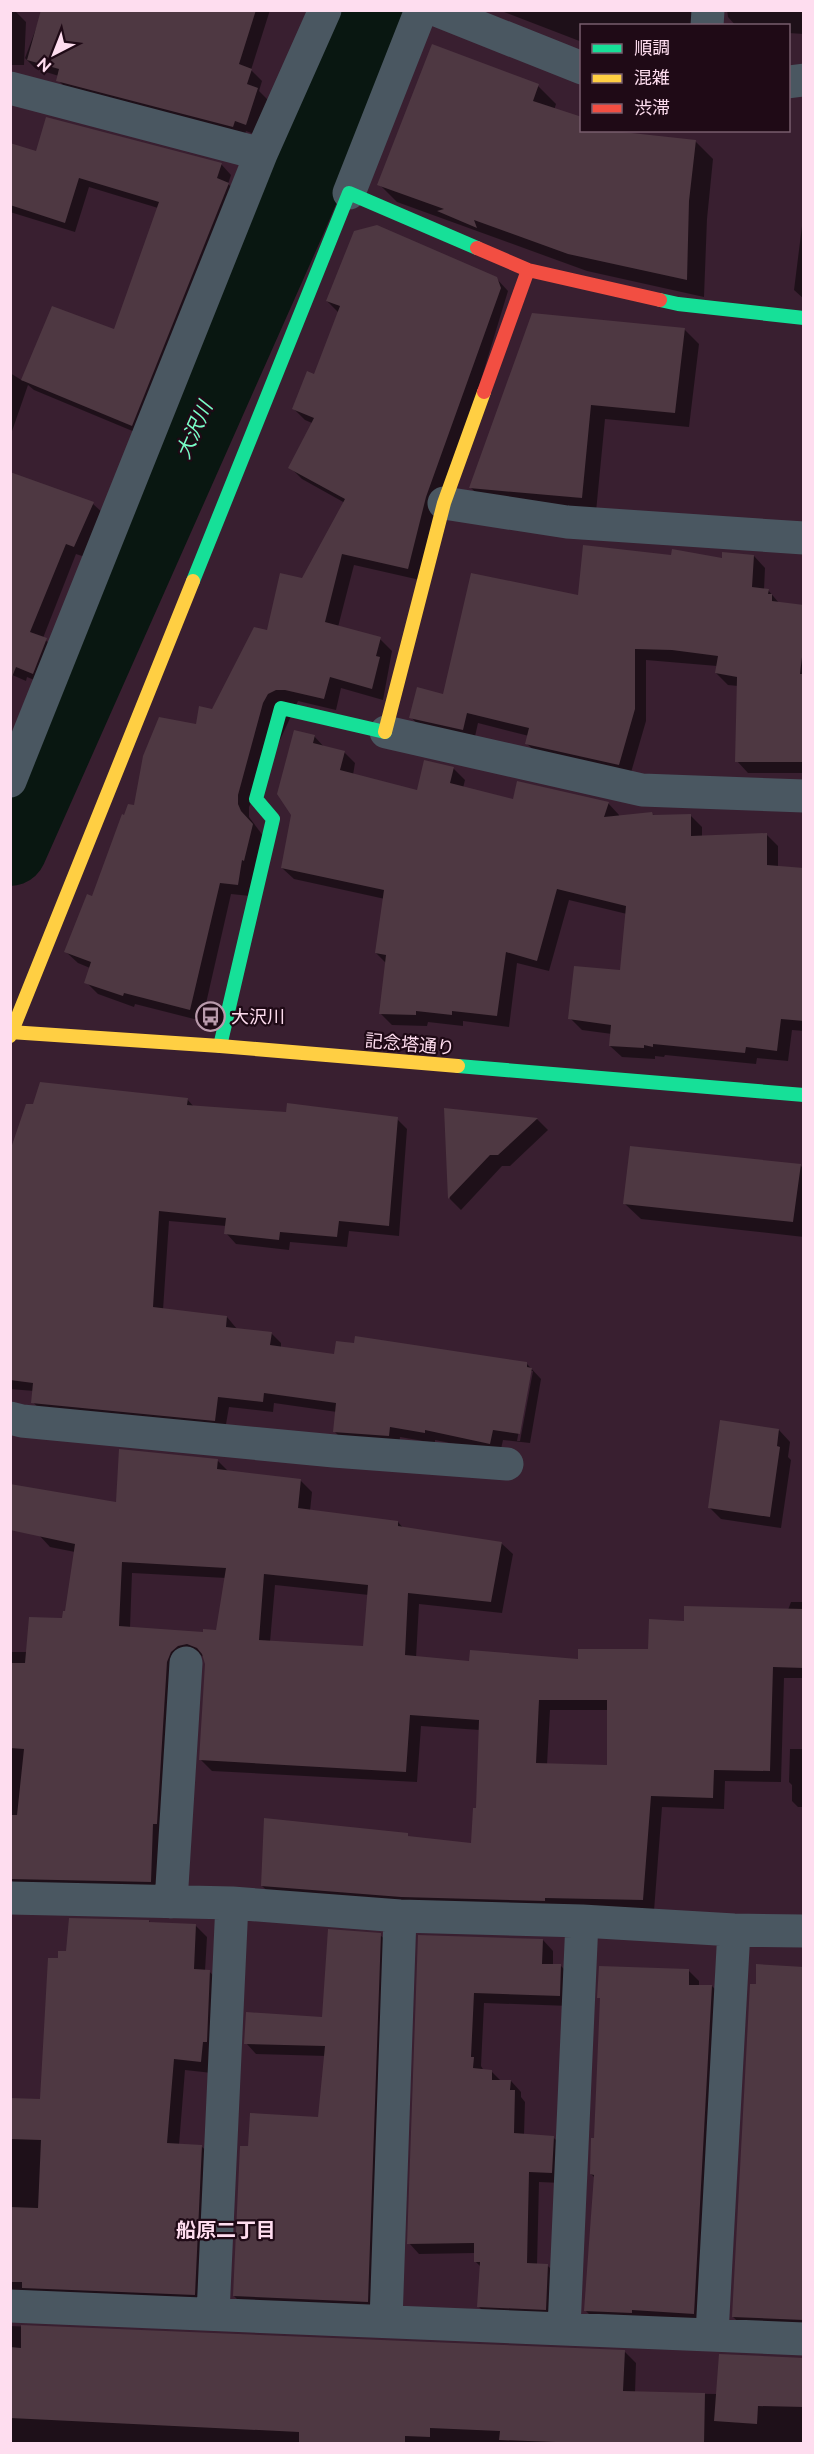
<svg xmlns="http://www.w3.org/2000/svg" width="814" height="2454" font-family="Raleway,'Noto Sans JP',sans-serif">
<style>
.shadow{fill:#0007;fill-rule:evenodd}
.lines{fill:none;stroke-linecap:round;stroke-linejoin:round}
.river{stroke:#091711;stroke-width:74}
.building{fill:#4e3842;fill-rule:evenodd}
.street{stroke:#4a5761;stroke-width:33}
.fast{stroke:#16e098;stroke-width:14}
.slow{stroke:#ffcf43;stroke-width:14}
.jam{stroke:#f24e42;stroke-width:14}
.labels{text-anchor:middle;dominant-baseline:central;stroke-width:4.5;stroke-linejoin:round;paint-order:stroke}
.poi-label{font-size:18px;fill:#feddef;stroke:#1f0a16;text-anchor:start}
.street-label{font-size:18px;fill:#feddef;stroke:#1f0a16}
.water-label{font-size:20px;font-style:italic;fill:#78fdc7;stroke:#1f0a16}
.neighbourhood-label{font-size:20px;font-weight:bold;fill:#feddef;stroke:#1f0a16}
</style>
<rect width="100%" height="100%" fill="#391f30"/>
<!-- shadow -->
<path class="shadow" d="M10,10L15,11L26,22L24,65H10Z
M53,10H270L251,70L262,81L259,91L268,100L257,135L246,131L244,137L69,91L58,80L59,76L36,69L25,58L40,18Z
M499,10H705L691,26H582V42Z
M727,10H804V34L788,33V26H736L728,17Z
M433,46L538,86L556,104L549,126L695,141L713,159L707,219L704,297L587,271L397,202L379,184Z
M10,144L37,153L221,164L231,175L228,184L239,194L142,435L34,390L28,385L10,437V373L23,381L53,308L115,331L158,208L89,187L75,232L10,212Z
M804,210V299L794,290Z
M496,278L508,291L420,580L354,565L338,627L380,639L392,651L383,700L341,688L336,710L298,701L249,807V817L264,837L250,896L231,894L202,1021L135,1004L134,1007L98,994L86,982L90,968L78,963L66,952L135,807L197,726L213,711L268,632L303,580L345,503L302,479L290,467L312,423L305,420L293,408L315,376L339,313L327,301Z
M684,329L699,344L689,427L605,419L596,512L486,502L471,488Z
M10,474L93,504L104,514L85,557L76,554L43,638L57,650L44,684L27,677L26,681L10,674Z
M754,556L765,568L764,590H768L779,603L804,606V773H748L737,761L738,686L728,685L716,673L717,666L646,660V721L630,776L539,755L527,744L529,736L478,723L474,741L422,729L411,717L444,695L579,597L723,560Z
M314,736L325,748L344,752L355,763L353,775L418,792L453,768L465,780L463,788L514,801L608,803L619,815V817L651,813L655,816L690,815L702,827V837L766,834L778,846V868L804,869V1031L792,1030L788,1061L757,1058L756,1064L665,1055L664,1057L655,1056V1059L622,1057L610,1046L612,1034L582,1030L570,1018L622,971L627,914L569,900L549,971L517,963L509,1027L463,1021V1026L428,1022L427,1026L392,1025L381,1014L386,963L376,953L385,899L294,879L282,868Z
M187,1099L194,1107L397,1119L407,1129L399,1236L349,1231L347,1247L290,1242L289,1250L236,1244L226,1233V1226L169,1221L163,1310L227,1317L237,1329L271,1333L281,1343V1348L336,1356L527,1364L541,1379L530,1443L503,1440L500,1453L435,1440V1443L400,1437L399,1446L345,1442L335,1432L337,1412L274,1403L273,1412L229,1407L225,1430L43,1413L33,1402L34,1391L10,1389V1156ZM530,1371H533L520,1441H517Z
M445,1110L537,1119L548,1130L510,1166H502L461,1210L450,1199Z
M800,1165L804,1169V1237L641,1219L624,1203Z
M779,1430L790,1442L788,1457L791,1460L781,1528L721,1519L709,1507Z
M218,1461L229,1472L300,1480L312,1492L310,1511L398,1522L404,1529L501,1543L513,1554L502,1613L419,1604L416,1658L471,1662L579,1660L649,1650L685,1623L788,1610L791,1602H804V1678H784L781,1782L725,1781L724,1809L662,1807L654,1911L274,1897L262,1886L407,1835L410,1838L473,1844L477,1809L480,1730L421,1726L417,1782L212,1771L200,1759L206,1663L205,1657L199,1655L162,1893L21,1889L10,1879V1652H27L63,1619L66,1613L75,1552L50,1547L39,1535ZM132,1573L226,1578L218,1632L204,1634L130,1628ZM275,1585L369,1595L364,1647L270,1642ZM550,1710H609L608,1766L547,1765Z
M790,1749H804V1807H798L792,1801V1785L789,1782Z
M149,1921L151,1924L195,1925L207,1937L205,1971H209L220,1983L212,2073L185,2070L179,2145L201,2146L213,2157L206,2306L10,2302V2100L41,2101L60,1959L67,1953Z
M380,1935L391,1945L378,2312L245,2307L234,2296L250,2148L319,2118L326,2056L256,2054L246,2043L324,2019Z
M420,1937L543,1940L553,1951V1966H561L571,1976L570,2006L484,2003L481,2066L484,2071L492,2072L501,2081H511L521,2092V2097L525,2102L524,2135L553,2137L564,2148L562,2183L539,2182L537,2265H547L558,2276L556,2319L489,2317L478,2306L481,2267L475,2261V2253L419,2254L409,2243Z
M804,1968V2331L745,2328L733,2317Z
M688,1970L699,1981V1986H712L722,1997L705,2324L596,2321L585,2310L595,2178L591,2174L595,2140L601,1999L599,1997Z
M10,2326L625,2352L636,2363L635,2393L718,2394L804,2359V2444H10Z"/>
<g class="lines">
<!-- river -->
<path class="river" d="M10,849L290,218L378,10"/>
</g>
<!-- building -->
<path class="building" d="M41,10H256L239,64L252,69L247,84L258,88L246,125L235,121L233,127L56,81L59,69L27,60Z
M432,44L539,84L533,101L582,117V130H604L696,140L689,201L687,280L568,254L474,220L477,228L437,211L444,209L377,185Z
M46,117L222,163L217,178L229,183L132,426L21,380L52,306L114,329L159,202L79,178L65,223L10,205V143L36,151Z
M377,225L497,277L501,288L426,497L408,569L342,554L325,622L381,637L376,656L380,657L372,689L330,677L324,699L285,690H276L268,694L263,703L238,795V804L241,811L253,824L244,861L242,860L238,885L220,883L190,1010L124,993L123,996L84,983L91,962L64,952L87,894L92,896L122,814L124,815L128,804L134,805L143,756L159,717L196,724L199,706L212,709L254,627L267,630L280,573L302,578L345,499L288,468L314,418L292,409L307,371L314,374L340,306L326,301L354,231Z
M532,313L685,328L675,413L591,405L582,498L469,488Z
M10,472L94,502L74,547L66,544L30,632L47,638L33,674L16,667L12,677H10Z
M583,545L671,555L672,549L722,558V552L754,555L752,587L769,589L768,594H772V601L804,605V640L800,674H804V762H735L737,677L715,673L718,656L672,650L635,649V709L619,765L525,744L529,728L467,713L463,730L409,718L417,687L443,694L471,573L578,595Z
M294,730L315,735L313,743L345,751L340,770L417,790L424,760L454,767L450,783L513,799L517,781L609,802L604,817L652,812L653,815L691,814V836L767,833V865L804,868V1021L781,1019L777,1051L746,1047L745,1053L653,1044V1047L644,1045V1048L609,1046L611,1025L568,1019L574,966L620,970L626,906L557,889L537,961L506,952L497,1016L452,1011V1015L416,1011V1015L379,1014L386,955L375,953L384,890L281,868L291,815L277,794Z
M40,1082L188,1098L187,1105L286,1112L287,1103L398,1117L389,1226L339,1221L337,1237L280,1232L279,1240L224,1234L226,1218L159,1211L153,1307L227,1316L226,1327L272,1332L270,1345L334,1354L336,1341L354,1343L355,1336L527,1362V1367L532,1368L520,1434L493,1430L490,1444L425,1430V1433L390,1427L389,1436L333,1432L336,1403L264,1393L263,1402L218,1397L215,1421L31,1403L33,1383L10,1380V1151L26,1104H33Z
M444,1108L538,1118L498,1155H490L448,1199Z
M630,1146L801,1164L793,1222L623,1204Z
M720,1420L779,1429L777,1446L780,1447L770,1517L708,1508Z
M119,1449L218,1459L217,1469L301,1479L298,1508L398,1521V1526L502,1542L491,1602L408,1593L405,1655L469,1661L470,1650L578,1659V1649H648L649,1619L684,1621V1606L804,1609V1668L773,1667L770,1771L714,1770L713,1798L651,1796L643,1900L545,1898V1901L401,1897L261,1886L264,1818L408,1833V1836L471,1843L473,1808H476L479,1720L410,1715L406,1772L199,1760L205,1664L202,1654L197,1648L187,1644L178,1646L171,1652L167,1662L157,1824H153L151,1882L10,1879V1815H17L24,1749L10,1748V1663H25L29,1617L62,1618L63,1611H65L75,1544L10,1530V1484L116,1502ZM122,1562L226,1568L216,1630L203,1629V1632L119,1626ZM264,1574L368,1585L363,1646L259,1640ZM539,1700H607V1765L536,1763Z
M69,1918L149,1920V1922L196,1924L194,1969L210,1970L207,2042H203L201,2062L174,2059L167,2143L202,2145L195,2295L22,2288V2282H10V2207L38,2208L41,2140L10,2139V2098L40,2099L48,1958H58V1951H66Z
M328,1929L381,1933L368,2302L233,2296L240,2146H248L250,2113L318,2117L325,2046L244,2044L246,2012L322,2017Z
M418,1935L543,1939L542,1964H561L560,1996L474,1993L471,2057H474L473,2068L492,2070V2080H511L510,2090H515L514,2133L554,2136L552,2173L529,2172L527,2263L548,2264L546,2310L477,2307L480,2262H474V2243L407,2244Z
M756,1964L804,1967V2320L732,2317L750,1984H756Z
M599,1966L689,1969V1985H712L694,2314L632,2310V2313L584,2311L594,2175L590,2174L591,2138H594L600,1998H597Z
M21,2325L625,2350L623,2391L705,2393L704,2444H609L499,2440L500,2431L430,2428V2437L405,2436V2444H299V2432L10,2418V2347L21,2348Z
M719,2354L804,2358V2407L758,2406L757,2424L714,2421Z"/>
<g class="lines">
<!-- street -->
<path class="street" d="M436,10L582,68
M707,26L708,10
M788,82L804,80
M10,88L261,154
M349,193L421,10
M444,503L567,522L804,538
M386,732L642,790L804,796
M10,781L261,154L325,10
M10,1418L22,1421L334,1451L507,1464
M10,1898L232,1903L400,1916L582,1921L734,1930L804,1931
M171,1902L186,1663
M10,2306L804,2339
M213,2314L232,1903
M386,2321L400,1916
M564,2328L582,1921
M712,2334L734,1930"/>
<!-- fast -->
<path class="fast" d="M660,300L678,304L804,318
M193,581L349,193L477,248
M220,1046L273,819L256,799L281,708L385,732
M458,1066L804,1095"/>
<!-- slow -->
<path class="slow" d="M385,732L444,503L484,392
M10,1032L220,1046L458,1066
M10,1036L193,581"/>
<!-- jam -->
<path class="jam" d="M477,248L528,270L660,300
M484,392L528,270"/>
</g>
<!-- icons -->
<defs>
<symbol id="bus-ring" viewBox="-11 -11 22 22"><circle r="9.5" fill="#1f0a16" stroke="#b99aac" stroke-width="1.5"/><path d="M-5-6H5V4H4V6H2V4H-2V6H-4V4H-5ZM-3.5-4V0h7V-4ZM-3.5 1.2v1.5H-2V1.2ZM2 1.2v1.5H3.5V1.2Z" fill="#b99aac"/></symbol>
</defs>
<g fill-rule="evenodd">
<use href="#bus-ring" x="194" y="1000" width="33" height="33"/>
</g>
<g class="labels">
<!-- poi labels -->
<g class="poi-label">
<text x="231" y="1016">大沢川</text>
</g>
<!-- street labels -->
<g class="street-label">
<text transform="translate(410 1044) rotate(5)">記念塔通り</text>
</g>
<!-- water labels -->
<g class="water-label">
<text transform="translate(194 430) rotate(-66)">大沢川</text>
</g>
<!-- neighbourhood labels -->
<g class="neighbourhood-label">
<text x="226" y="2230">船原二丁目</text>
</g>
</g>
<!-- border -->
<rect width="814" height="2454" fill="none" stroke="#feddef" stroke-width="24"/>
<!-- legend -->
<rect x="580" y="24" width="210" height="108" fill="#1f0a16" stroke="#785e6d" stroke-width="1.5"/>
<rect x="592" y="44" width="30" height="9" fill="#16e098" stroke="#785e6d" stroke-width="1.5"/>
<text x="634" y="54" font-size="18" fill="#feddef">順調</text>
<rect x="592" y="74" width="30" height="9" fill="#ffcf43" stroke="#785e6d" stroke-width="1.5"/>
<text x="634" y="84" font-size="18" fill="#feddef">混雑</text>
<rect x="592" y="104" width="30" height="9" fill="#f24e42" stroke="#785e6d" stroke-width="1.5"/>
<text x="634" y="114" font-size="18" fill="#feddef">渋滞</text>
<!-- north arrow -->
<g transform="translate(54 54) rotate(222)" stroke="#1f0a16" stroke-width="4.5" paint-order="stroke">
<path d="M0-4.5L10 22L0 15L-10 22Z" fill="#feddef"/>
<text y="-9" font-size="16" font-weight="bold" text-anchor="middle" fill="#feddef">N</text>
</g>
</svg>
